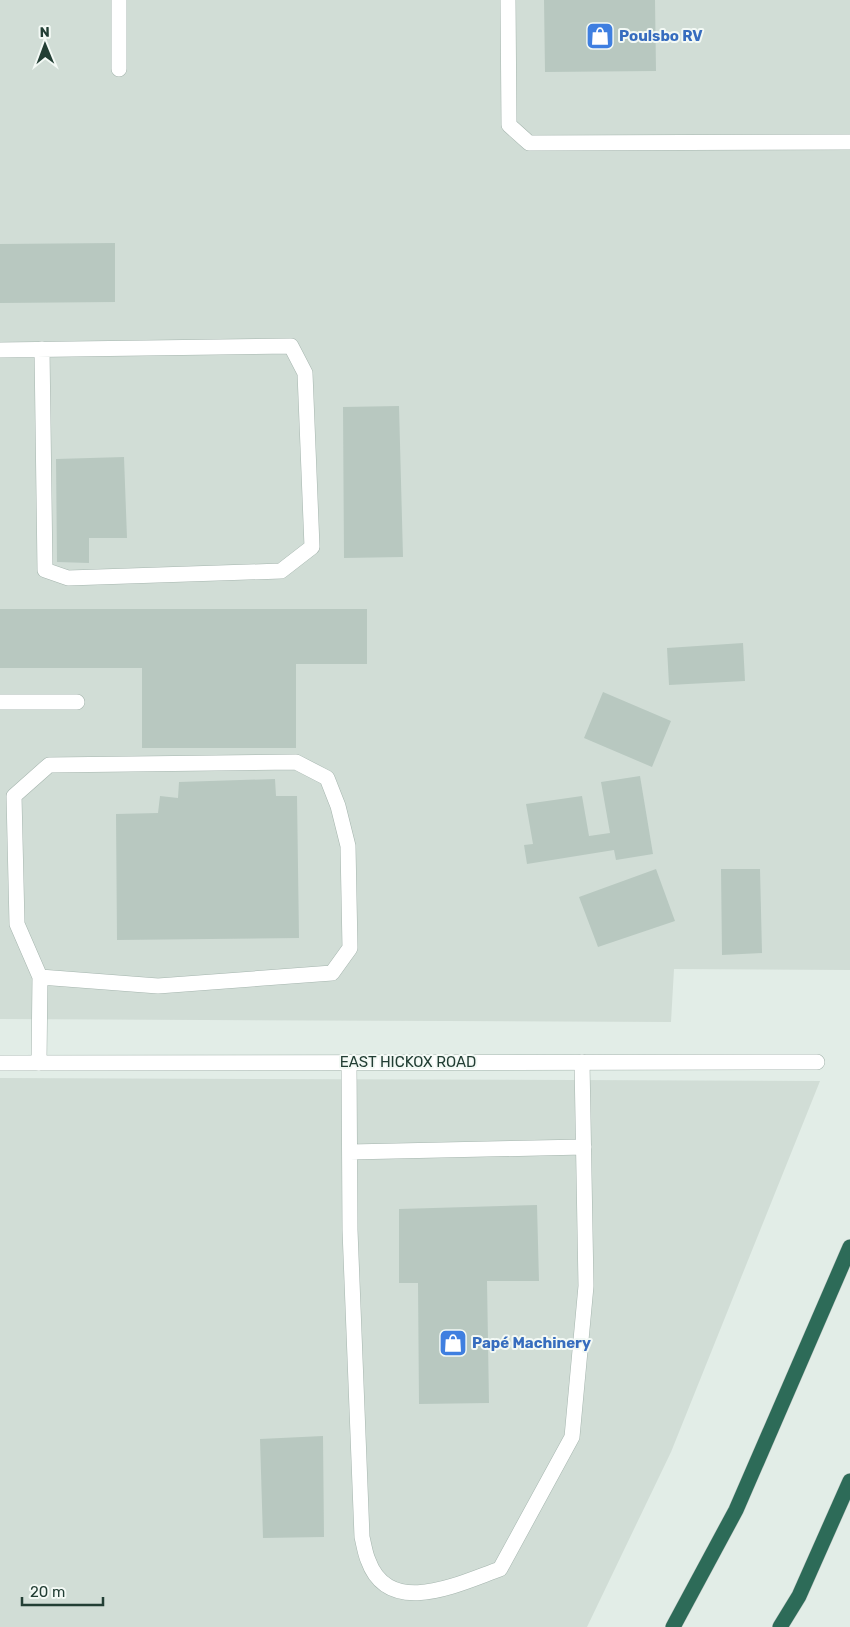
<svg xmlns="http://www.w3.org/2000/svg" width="850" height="1627" font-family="Rubik,sans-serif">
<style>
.built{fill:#d1ddd6}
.building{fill:#b8c8c0}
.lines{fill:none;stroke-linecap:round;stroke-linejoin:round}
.service-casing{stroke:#a5b5ae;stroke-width:16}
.minor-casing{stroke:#a5b5ae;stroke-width:16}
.motorway-casing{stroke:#c1c9c6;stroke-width:16}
.service{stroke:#fff;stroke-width:15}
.minor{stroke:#fff;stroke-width:15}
.motorway{stroke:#2d6b58;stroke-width:15}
.labels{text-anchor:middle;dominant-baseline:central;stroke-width:4;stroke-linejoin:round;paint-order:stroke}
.shop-label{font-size:15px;font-weight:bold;fill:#366cbe;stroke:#f3f9f5;text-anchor:start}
.street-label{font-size:15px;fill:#223e34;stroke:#f3f9f5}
</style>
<rect width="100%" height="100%" fill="#e2ede7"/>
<!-- built -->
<path class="built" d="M0,0H850V970L674,969L671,1022L0,1019Z
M0,1078L820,1081L671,1452L587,1627H0Z"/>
<!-- building -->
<path class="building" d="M544,0H655L656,71L545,72Z
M115,243V302L0,303V244Z
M399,406L403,557L344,558L343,407Z
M124,457L127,538H89V563L57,562L56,459Z
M0,609H367V664H296V748H142V668H0Z
M743,643L745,681L669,685L667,648Z
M603,692L671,721L652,767L584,738Z
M640,776L653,854L616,860L614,850L527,864L524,845L533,844L526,804L582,796L589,836L610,833L601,782Z
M275,779L276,796H297L299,938L117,940L116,814L158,813L160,796L178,798L179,782Z
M656,869L675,921L598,947L579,897Z
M721,869H760L762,953L722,955Z
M537,1205L539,1281H487L489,1403L419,1404L418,1283H399V1209Z
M323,1436L324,1537L263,1538L260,1439Z"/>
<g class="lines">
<defs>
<path id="service" d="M119,0V69
M508,0L509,125L529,143L850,142
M0,350L291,346L305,373L312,547L281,571L68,578L45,570L42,349
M0,702H77
M349,1062L350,1230L362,1537C364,1545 365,1553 368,1560C389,1619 460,1583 500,1569L572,1437L586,1286L582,1062
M39,1063L40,977L17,924L14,796L49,765L296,762L327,778L338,806L348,846L350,948L332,973L158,986L40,977
M350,1152L584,1147"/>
<path id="minor" d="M0,1063L817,1062"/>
<path id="motorway" d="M673,1627L736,1510L850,1247
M780,1627L799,1596L850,1481"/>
</defs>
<!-- service casing -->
<use href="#service" class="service-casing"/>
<!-- minor casing -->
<use href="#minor" class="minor-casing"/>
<!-- motorway casing -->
<use href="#motorway" class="motorway-casing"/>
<!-- service -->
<use href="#service" class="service"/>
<!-- minor -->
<use href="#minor" class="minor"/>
<!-- motorway -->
<use href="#motorway" class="motorway"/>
</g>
<!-- icons -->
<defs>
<symbol id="shop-square" viewBox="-11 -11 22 22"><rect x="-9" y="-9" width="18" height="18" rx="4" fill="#3f7fe0" stroke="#f3f9f5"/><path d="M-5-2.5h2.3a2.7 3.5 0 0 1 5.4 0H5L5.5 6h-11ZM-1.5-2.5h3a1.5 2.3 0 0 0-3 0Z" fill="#fff"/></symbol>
</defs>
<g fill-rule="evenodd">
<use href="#shop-square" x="584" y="20" width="32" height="32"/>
<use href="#shop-square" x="437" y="1327" width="32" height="32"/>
</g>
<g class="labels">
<!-- shop labels -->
<g class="shop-label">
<text x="619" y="36">Poulsbo RV</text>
<text x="472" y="1343">Papé Machinery</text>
</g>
<!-- street labels -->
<g class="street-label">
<text x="408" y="1062">EAST HICKOX ROAD</text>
</g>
</g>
<!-- north arrow -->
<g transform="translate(45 45) rotate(359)" stroke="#f3f9f5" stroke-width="4" paint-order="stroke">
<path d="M0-4L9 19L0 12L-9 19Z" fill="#223e34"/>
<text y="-8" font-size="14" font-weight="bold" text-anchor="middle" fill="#223e34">N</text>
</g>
<!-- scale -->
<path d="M22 1597v8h81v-8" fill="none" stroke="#223e34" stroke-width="2.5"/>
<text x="30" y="1597" font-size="15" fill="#223e34" stroke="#f3f9f5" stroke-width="4" paint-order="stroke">20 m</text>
</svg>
